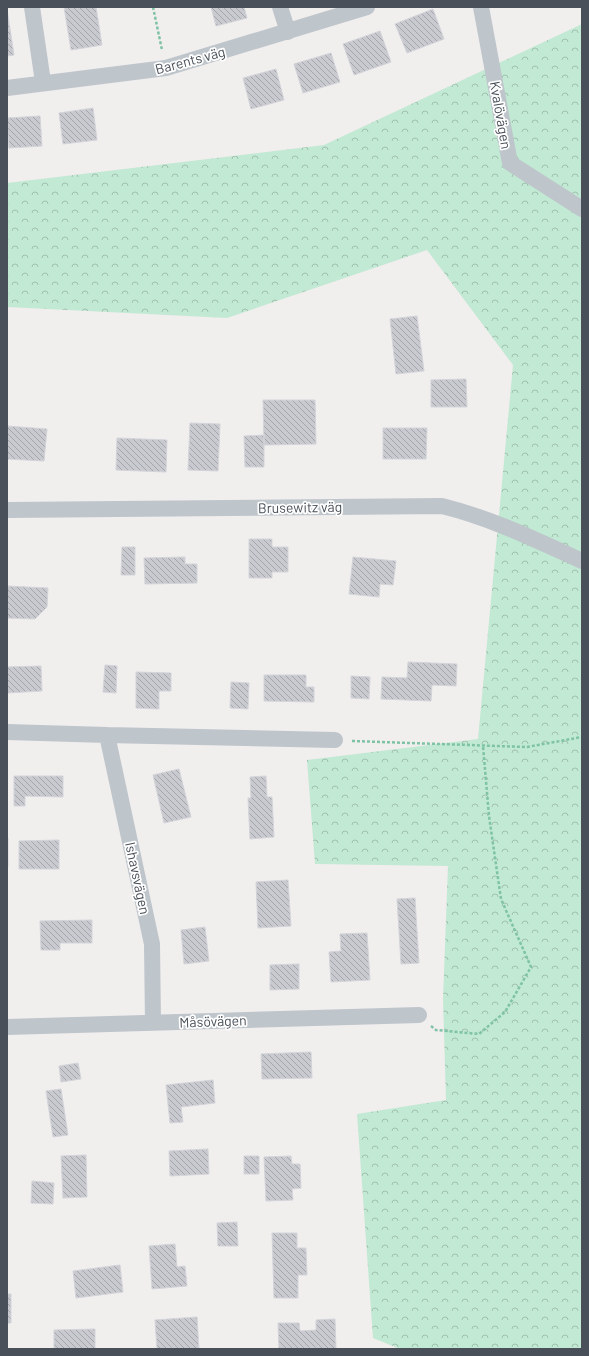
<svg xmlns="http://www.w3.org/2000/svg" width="589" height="1356" font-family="Barlow,sans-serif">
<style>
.forest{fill:url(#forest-crowns)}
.building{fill:url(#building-back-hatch);stroke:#d3d4d9}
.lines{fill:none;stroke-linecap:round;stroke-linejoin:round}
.path{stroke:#7ec3a5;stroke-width:2.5;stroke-dasharray:3 2;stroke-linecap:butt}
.street{stroke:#bec5cb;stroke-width:16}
.labels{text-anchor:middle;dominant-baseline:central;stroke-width:3.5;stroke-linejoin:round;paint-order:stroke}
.street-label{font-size:14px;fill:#495059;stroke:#fff}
</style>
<defs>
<pattern id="forest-crowns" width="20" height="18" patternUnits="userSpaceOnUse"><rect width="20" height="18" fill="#c2e9d3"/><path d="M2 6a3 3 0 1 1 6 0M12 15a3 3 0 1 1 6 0" fill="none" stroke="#a0bfae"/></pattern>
<pattern id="building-back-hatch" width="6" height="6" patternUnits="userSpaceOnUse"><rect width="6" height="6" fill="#c9cad0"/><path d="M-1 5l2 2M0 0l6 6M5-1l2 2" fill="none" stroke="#a5a6ac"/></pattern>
</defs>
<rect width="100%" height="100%" fill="#f1eeee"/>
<!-- forest -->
<path class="forest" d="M582,24V1349H400L373,1338L357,1114L446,1100L443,999L448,866L315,864L307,760L478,739L513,365L427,250L227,318L7,307V183L324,145Z"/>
<!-- building -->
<path class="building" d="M64,7H96L102,45L71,50Z
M211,7H244L247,18L216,26Z
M7,9L14,55L7,56Z
M433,9L444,39L407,53L395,24Z
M380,31L391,62L354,75L343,44Z
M331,53L340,82L303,93L294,64Z
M276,69L284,100L251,109L243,78Z
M93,108L97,140L63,144L59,113Z
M40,116L42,146L9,148L7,118Z
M417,316L424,371L396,374L390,319Z
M466,379L467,407H431V380Z
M263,400H315L316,444L264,445Z
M190,423L220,424L218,471L188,470Z
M7,426L47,429L44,461L7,459Z
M383,428H427L426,459H383Z
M264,435V467H245L244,436Z
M117,438L167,440L166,472L116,470Z
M249,539H272V547H288V572H272V578H249Z
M122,547H135V575H121Z
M185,557V564H197V583L145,584L144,558Z
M353,557L396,561L393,585L380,584L379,597L349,594Z
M7,586L48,588L47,607L35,619L7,618Z
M408,662L457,664L456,686L432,685L431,701L381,699L382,677L407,678Z
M105,665L117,666L116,693L103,692Z
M41,666L42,691L7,693V667Z
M136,672L171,673V691H159V709L136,708Z
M264,675H306V687H314V702L264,701Z
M351,676L370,677L369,699L351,698Z
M231,682L249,683L248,709L230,708Z
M179,769L191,817L164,823L153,775Z
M14,776H63V797L25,796V806H14Z
M266,776L267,797H272L274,837L250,839L248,798H251L250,777Z
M7,838H8V867H7Z
M59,840V869H19V841Z
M288,880L291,926L258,928L256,882Z
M415,898L419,963L401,964L397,899Z
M92,920V943H60V950H41L40,921Z
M205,927L209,961L184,964L181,930Z
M367,933L370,980L331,982L329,952L341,951L340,934Z
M299,964V989L270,990V965Z
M311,1052L312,1078L262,1079L261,1054Z
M78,1063L81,1079L61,1082L59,1066Z
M213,1080L215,1103L181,1107L183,1122L170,1123L166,1085Z
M61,1089L68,1135L53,1137L46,1091Z
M208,1149L209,1174L170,1176L169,1151Z
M86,1155L87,1197L63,1198L61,1156Z
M244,1156H259V1174H244Z
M291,1156L292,1164H300L301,1188L292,1189L293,1200L266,1201L264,1157Z
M32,1181L54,1183L53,1204L31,1203Z
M237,1222L238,1246H218L217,1223Z
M272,1233H297V1248H306L307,1275H298V1298H274Z
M175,1244L177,1267L185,1266L187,1286L152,1289L149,1246Z
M120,1265L123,1292L76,1298L73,1271Z
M7,1294H11V1323H7Z
M197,1317L199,1349H172V1348L157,1349L155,1320Z
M335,1319L336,1349H317L316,1348L279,1349L278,1323H299L300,1331L316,1330V1320Z
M95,1329V1349H54V1330Z"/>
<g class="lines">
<!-- path -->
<path class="path" d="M153,7L162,50
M352,741L527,747L582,737
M431,1026L436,1030L479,1034L505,1012L531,967L501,899L489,816L483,746"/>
<!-- street -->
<path class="street" d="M32,7L43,82
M280,7L288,32
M481,7L510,163L582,209
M7,88L166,68L367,7
M7,510L442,506C491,518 536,540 582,561
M7,732L107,735
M153,1023L152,944L107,735L335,740
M7,1027L419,1015"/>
</g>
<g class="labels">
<!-- street labels -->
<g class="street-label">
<text transform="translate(190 60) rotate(-15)">Barents väg</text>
<text transform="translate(501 115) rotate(80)">Kvalövägen</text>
<text transform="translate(300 507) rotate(-1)">Brusewitz väg</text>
<text transform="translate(138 878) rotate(78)">Ishavsvägen</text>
<text transform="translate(213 1021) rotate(-2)">Måsövägen</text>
</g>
</g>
<!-- border -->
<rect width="589" height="1356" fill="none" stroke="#495059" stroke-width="16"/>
</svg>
